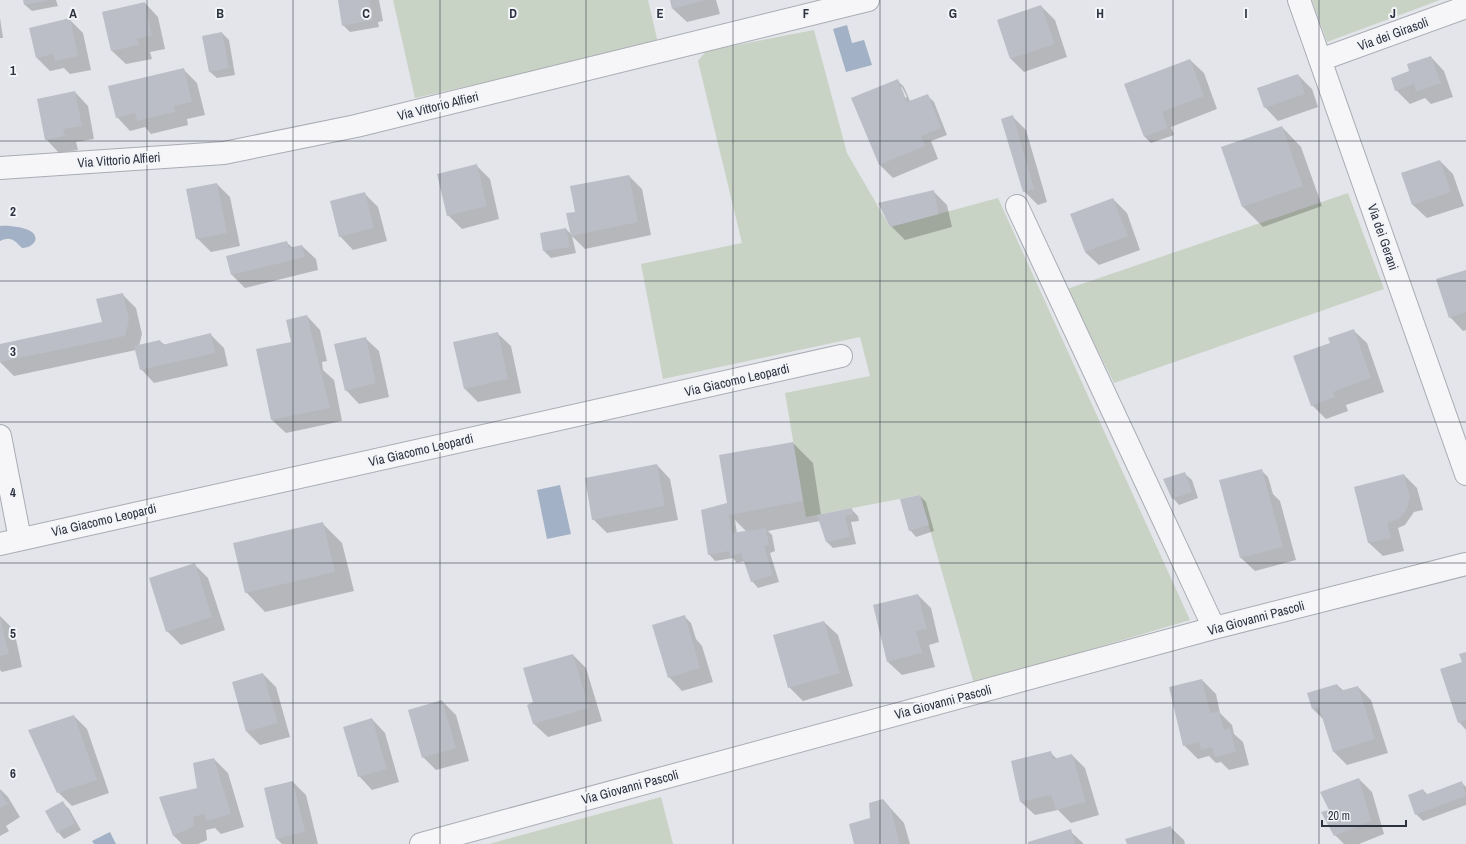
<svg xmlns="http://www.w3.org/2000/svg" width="1466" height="844" font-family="'Archivo Narrow',sans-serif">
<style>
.green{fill:#c8d3c5}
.water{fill:#a2b1c5}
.shadow{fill:#0003;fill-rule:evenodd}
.building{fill:#bbbec6}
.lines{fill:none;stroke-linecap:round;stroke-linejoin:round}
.minor-casing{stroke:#a9acb4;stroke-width:24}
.minor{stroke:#f6f6f8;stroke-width:22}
.grid{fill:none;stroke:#2d3240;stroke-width:1;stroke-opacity:0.55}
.labels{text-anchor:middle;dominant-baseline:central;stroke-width:4;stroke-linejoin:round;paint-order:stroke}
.street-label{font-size:13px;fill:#2d3240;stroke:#f3f4f7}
.grid-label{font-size:13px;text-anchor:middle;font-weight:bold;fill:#2d3240;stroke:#f3f4f7;stroke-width:4;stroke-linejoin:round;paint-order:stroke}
</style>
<rect width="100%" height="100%" fill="#e3e5ea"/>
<!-- green -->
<path class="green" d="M393,0H648L658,43L415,98Z
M1312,0H1440L1327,42Z
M814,30L847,153L890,227L998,198L1190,620L974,684L920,495L806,517L785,393L870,376L860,337L663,379L641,264L742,243L698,61L706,51Z
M1348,193L1384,289L1114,383L1067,289Z
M661,797L673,844H489Z"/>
<!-- water -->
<path class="water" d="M847,25L852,43L864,40L872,65L846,72L833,29Z
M0,226C8,225 25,227 32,232C41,240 31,248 22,248C14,240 11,236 0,241Z
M560,485L571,534L547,539L537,490Z
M110,832L116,844H94L92,841Z"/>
<!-- shadow -->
<path class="shadow" d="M24,0H56L58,6L32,11L25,5Z
M339,0H379L383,21L378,22L379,27L350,32L343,25Z
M671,0H716L720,14L687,22L673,9Z
M145,3L158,17L165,49L150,52L152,59L126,64L112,51L103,12Z
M1041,6L1055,20L1067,57L1024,72L1011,59Z
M0,18L3,38H0Z
M70,20L83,33L91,70L70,74L64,68L50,71L37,58Z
M222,33L229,40L235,75L217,78L210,72Z
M1431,57L1444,71L1453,97L1431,104L1425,98L1410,104L1396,90L1410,72Z
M1190,60L1204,73L1217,109L1171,127L1174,135L1151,143L1145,137L1125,85Z
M184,70L197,83L205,115L187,119L188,125L151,134L145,127L130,131L117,117Z
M1298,75L1312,89L1318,107L1278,121L1265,107Z
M898,81L904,87L910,101L927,95L934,102L947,135L931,141L938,159L893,178L879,164ZM900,87H902L907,97L905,98Z
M75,92L88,106L94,139L76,142L78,150L59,153L46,139Z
M1012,116L1026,130L1047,202L1038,205L1024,191Z
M1282,127L1301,147L1322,206L1263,227L1243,207L1222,148Z
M1440,161L1453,174L1464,206L1427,218L1413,205L1402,173Z
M476,165L490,179L499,219L462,229L448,215Z
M629,176L642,189L651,235L585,249L572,236L576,253L551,258L544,251L541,234L566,229L572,235L576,212Z
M217,184L230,197L240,246L211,252L197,238Z
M933,191L947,205L952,227L905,240L891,226Z
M365,194L378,207L387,241L353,250L340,236Z
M1113,199L1127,213L1140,250L1099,265L1085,252Z
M286,242L293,248L302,246L316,259L318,270L245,288L232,275L227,257Z
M1466,271V330L1463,331L1450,317Z
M122,294L136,308L142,334L139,346L160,341L165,345L210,334L224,348L228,366L154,383L141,369L136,350L14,376L0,362V345L103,323Z
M307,316L320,330L327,361L322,362L323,370L334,380L342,421L286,433L272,420L292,342Z
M1353,330L1367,343L1384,392L1346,405L1348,411L1326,419L1312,405L1331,343Z
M497,333L511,346L521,393L478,402L465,389Z
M365,338L379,351L389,397L359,404L346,390Z
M793,443L813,463L821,515L851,509L858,516L859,521L851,522L856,544L833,548L827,542L820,521L768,531L772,535L775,551L770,553L779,582L758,588L752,581L745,561L737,563L733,558L715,561L709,554L728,504ZM735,520L747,532L737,534Z
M657,465L670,479L678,520L607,533L593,519Z
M1261,470L1268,477L1273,494L1280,501L1296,560L1255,571L1241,558Z
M1185,474L1192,480L1198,498L1179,505L1173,498Z
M1404,475L1417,488L1423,510L1414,512L1405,525L1398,528L1404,551L1383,556L1369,543L1355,487Z
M920,496L926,502L934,531L916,537L910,530Z
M322,523L342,543L354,591L265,612L246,592Z
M194,564L208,578L225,630L181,645L167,631Z
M918,595L931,608L939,642L929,645L935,667L902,675L888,662Z
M0,616L14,630L22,667L2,672L0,670Z
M684,616L691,623L696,639L702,646L713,682L682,691L669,677Z
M824,622L838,635L853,686L803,701L789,687Z
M1466,653V730L1459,722L1463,663Z
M573,655L586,668L602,721L548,737L534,724L529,705L534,703Z
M263,674L276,687L290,737L260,745L247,732Z
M1202,680L1216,694L1220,713L1232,725L1234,734L1243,742L1249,765L1229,770L1221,762L1216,763L1209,756L1198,759L1184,745Z
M1337,685L1344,691L1358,687L1371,700L1388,753L1347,765L1334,752L1323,719L1313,709Z
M442,701L456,715L469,761L436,770L423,757Z
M74,716L87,729L109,793L72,806L58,792Z
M372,719L385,733L399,782L372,790L359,776Z
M1051,753L1057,759L1072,755L1085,768L1099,815L1071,823L1058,810L1035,815L1021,802L1012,762Z
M214,759L228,773L244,827L221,834L215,828L206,830L207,840L198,844H182L174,836Z
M1359,779L1372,792L1384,834L1359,844H1344L1335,835Z
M293,782L306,795L318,844H282L277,839L265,788Z
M1461,782L1466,787V805L1423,821L1416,814L1423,790L1428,795Z
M0,789L8,797L20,817L6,826L9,831L0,836Z
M883,800L904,823L910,844H855Z
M63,803L69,809L81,830L64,839L58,832Z
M1170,827L1184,840L1185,844H1128Z
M1070,831L1084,844H1029Z"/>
<!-- building -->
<path class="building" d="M23,0H47V1L24,5Z
M338,0H369L373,20L342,26Z
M670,0H706L672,9Z
M145,2L152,36L137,39L139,45L111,51L102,12Z
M1041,5L1055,44L1010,59L997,20Z
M70,18L78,56L55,61L53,54L36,58L29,28Z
M222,32L229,68L209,72L202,36Z
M1431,56L1441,83L1416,92L1414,84L1395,91L1391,78L1409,71L1407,64Z
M1190,59L1204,96L1162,112L1168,128L1144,137L1124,84Z
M184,68L192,102L174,106L175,112L137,121L135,113L116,118L108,86Z
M1298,74L1305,94L1264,108L1257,88Z
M898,79L907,102L928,94L941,128L921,136L925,146L879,165L851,98Z
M75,91L82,126L63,129L65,136L45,140L37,99Z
M1013,115L1034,189L1023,192L1001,119Z
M1282,126L1303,186L1242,207L1221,147Z
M1440,160L1451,192L1412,205L1401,173Z
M477,164L487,206L447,216L437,174Z
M629,175L638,222L571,236L566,213L575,212L570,186Z
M217,183L227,233L196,239L186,189Z
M934,190L939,214L890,227L878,203Z
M365,192L374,228L339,237L330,201Z
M1113,198L1128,236L1085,252L1070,214Z
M566,228L570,247L543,251L540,233Z
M287,241L289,248L302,245L305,257L231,275L226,256Z
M1466,270V312L1449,318L1436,279Z
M123,293L129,320L125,336L0,362V344L102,322L96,299Z
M307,315L330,408L271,420L256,349L291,342L286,320Z
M1354,329L1371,378L1333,392L1335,397L1311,406L1293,356L1330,343L1328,338Z
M498,332L508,379L464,389L453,342Z
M211,333L215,353L140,370L134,346L160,340L162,345Z
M366,337L376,383L345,391L334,344Z
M793,442L803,501L729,515L732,533L766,528L769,545L764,546L773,575L751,582L741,553L730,557L729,551L708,555L701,510L727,503L719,455Z
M657,464L665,506L592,520L585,478Z
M1262,469L1283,547L1240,558L1219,480Z
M1185,472L1192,492L1172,499L1163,479Z
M1404,474L1410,497L1407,509L1399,519L1387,523L1391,538L1368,543L1354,487Z
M920,495L929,525L909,531L900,499Z
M852,508L853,514L845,516L850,537L826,542L817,515Z
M323,522L335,572L245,593L233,543Z
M195,563L212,617L166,632L149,578Z
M918,594L927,629L916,631L922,653L887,662L873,605Z
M685,615L700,668L668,678L652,625Z
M0,616L9,654L0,656Z
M824,621L840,673L788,688L773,635Z
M1466,652V720L1458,723L1440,669L1462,662L1459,654Z
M573,654L589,708L533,724L527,705L533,702L523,668Z
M263,673L278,723L246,732L232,682Z
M1202,679L1210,713L1219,711L1224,730L1230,728L1236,752L1215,757L1212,747L1201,750L1199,742L1183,746L1169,687Z
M1337,684L1340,691L1358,686L1375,739L1333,752L1319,707L1312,709L1307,693Z
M442,700L456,748L422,758L408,710Z
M74,715L97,780L57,793L28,730Z
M372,718L387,769L358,777L343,727Z
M1051,751L1053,759L1072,754L1086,802L1056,810L1051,795L1020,802L1011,761Z
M214,758L231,814L207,821L204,814L193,817L194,826L173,836L159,797L197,788L193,763Z
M1359,778L1371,821L1334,836L1321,812L1329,810L1320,792Z
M293,781L305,832L276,839L264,788Z
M1462,781L1466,796L1415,815L1408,795L1423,789L1425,795Z
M0,791L8,804L0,808Z
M883,799L891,809L900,844H854L849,824L870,818L869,803Z
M63,801L75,823L57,833L45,811Z
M1171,826L1176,844H1127L1125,839Z
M1071,829L1075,844H1028V842Z"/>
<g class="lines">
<defs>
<path id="minor" d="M1299,0L1466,474
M1320,60L1466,7
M0,168L224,153L356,126L868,0
M1017,206L1214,628
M0,436L20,539
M0,544L841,356
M421,844L1214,628L1466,564"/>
</defs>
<!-- minor casing -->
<use href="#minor" class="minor-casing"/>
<!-- minor -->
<use href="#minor" class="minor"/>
</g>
<!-- grid -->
<path class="grid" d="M147,0V844M293,0V844M440,0V844M586,0V844M733,0V844M880,0V844M1026,0V844M1173,0V844M1319,0V844M0,141H1466M0,281H1466M0,422H1466M0,563H1466M0,703H1466"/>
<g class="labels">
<!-- street labels -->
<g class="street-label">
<text transform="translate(1393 34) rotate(-20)">Via dei Girasoli</text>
<text transform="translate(438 106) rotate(-14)">Via Vittorio Alfieri</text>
<text transform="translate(119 160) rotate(-4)">Via Vittorio Alfieri</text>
<text transform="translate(1383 237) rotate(71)">Via dei Gerani</text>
<text transform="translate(737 380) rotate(-13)">Via Giacomo Leopardi</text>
<text transform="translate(421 450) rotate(-13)">Via Giacomo Leopardi</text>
<text transform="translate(104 520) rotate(-13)">Via Giacomo Leopardi</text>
<text transform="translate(1256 618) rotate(-15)">Via Giovanni Pascoli</text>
<text transform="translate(943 702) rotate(-15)">Via Giovanni Pascoli</text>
<text transform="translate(630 787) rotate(-15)">Via Giovanni Pascoli</text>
</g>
</g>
<g class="grid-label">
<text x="73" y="18">A</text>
<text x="220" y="18">B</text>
<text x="366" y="18">C</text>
<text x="513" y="18">D</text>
<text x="660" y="18">E</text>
<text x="806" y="18">F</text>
<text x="953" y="18">G</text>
<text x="1100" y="18">H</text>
<text x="1246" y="18">I</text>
<text x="1393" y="18">J</text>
<text x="13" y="75">1</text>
<text x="13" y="216">2</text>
<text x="13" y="356">3</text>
<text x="13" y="497">4</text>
<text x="13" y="638">5</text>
<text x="13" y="778">6</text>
</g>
<!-- scale -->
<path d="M1322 820v6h84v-6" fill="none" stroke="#2d3240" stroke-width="2"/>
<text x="1328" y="820" font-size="12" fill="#2d3240" stroke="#f3f4f7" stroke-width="3" paint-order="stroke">20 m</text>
</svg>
